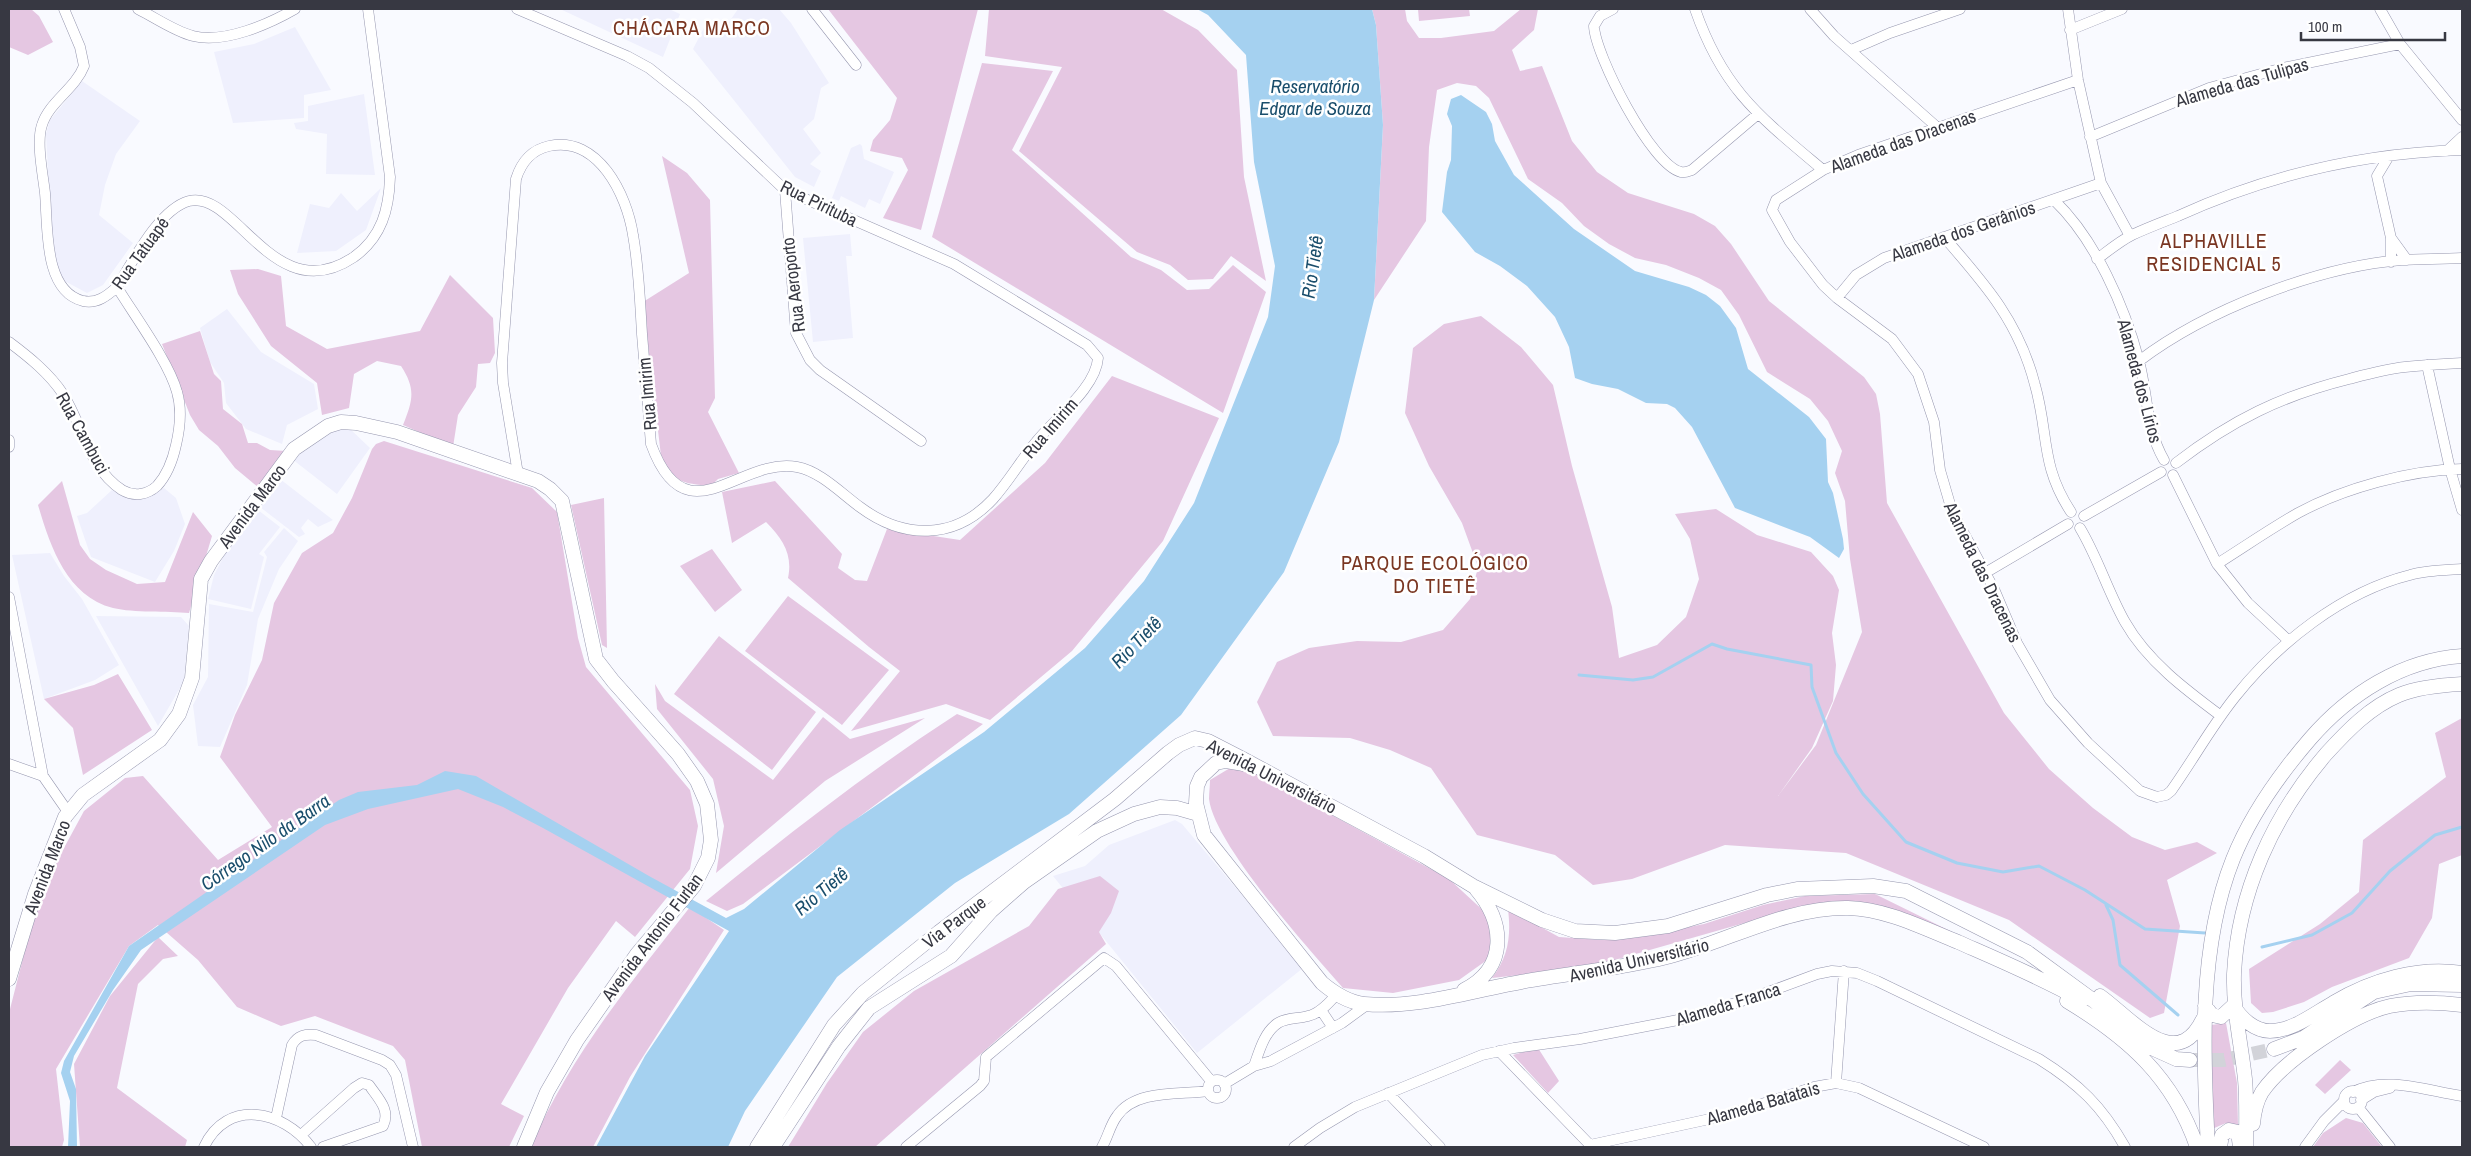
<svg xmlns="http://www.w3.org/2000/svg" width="2471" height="1156" font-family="'Archivo Narrow',sans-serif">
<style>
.built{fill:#eff0fd}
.green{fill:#e5c7e2}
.water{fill:#a5d1f0}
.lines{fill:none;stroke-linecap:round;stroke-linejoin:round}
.stream{stroke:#a5d1f0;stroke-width:3}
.secondary-tunnel{stroke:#d2d3d9;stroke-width:14;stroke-dasharray:14 7;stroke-linecap:butt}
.street-casing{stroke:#9697af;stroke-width:11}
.secondary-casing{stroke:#9697af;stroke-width:15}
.street{stroke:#fff;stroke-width:10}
.secondary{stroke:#fff;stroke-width:14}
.labels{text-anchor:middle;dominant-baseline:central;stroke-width:5;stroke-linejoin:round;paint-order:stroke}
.street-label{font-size:18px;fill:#373842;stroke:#fff}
.water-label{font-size:19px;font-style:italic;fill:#1a4e6c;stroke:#fff}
.quarter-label{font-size:20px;letter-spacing:1px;fill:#7a3622;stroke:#fff}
</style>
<rect width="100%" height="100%" fill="#f9faff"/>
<!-- built -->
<path class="built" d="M560,9H669L680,14L663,57Z
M738,9H779L791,23L829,83L821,88L814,119L803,129L821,153L810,164L821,171L814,187L795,177L693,49L707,22L725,28Z
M295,27L331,90L304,95V118L233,123L214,52L254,44Z
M82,81L140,121L116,154L105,185L99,215L133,243L103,285L87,293L59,278L51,231L46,134L50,120Z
M364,94L375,175L326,174L327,134L296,129L294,123L308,121V106Z
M860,144L862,146L864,159L894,172L880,204L869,199L865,208L841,196L839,201L832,198L851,148Z
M381,188L366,230L336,251L297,253L310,204L329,208L341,193L357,211Z
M850,234L852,256H846L853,338L813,342L803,238Z
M227,309L261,352L314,384L318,409L287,425L282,444L246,429L226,403L224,383L210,362L200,328Z
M348,427L370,448L337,494L292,459L337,429Z
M280,479L333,520L318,527L308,519L301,528L305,534L299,537L260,507Z
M164,488L176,498L185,524L174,551L155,582L91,557L77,516L87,513L112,490L125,497L150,496Z
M258,510L280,527L259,554L264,557L251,609L208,599L214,575L226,552Z
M284,528L298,541L279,569L258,619L247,685L220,747L198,746L193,705L208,677L209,604L253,612L267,557L264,552Z
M50,553L64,576L82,599L119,665L95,680L44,699L12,555Z
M96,616L181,617L189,626L184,681L158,726Z
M1175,820L1182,824L1303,968L1197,1053L1053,876L1085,866L1109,845Z"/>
<!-- green -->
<path class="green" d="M9,9H31L39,16L53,42L28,55L9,47Z
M828,9H978L921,230L883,218L908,170L902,158L870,151L873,140L890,120L897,98Z
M989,9H1161L1198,30L1237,70L1244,177L1266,281L1231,256L1213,279L1188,280L1170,265L1137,252L1019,151L1062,67L985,56Z
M1372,9H1405L1407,21L1419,38H1441L1494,31L1521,9H1538L1534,30L1512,50L1520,71L1542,66L1572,141L1597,172L1628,193L1694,214L1715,226L1731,244L1769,301L1864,377L1876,394L1880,414L1887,503L2004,713L2049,769L2093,808L2132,837L2165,850L2197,842L2217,853L2167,880L2180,926L2164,1013L2150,1018L2009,920L1846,853L1725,845L1632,879L1593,885L1555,855L1477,835L1431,768L1390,750L1350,738L1273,736L1257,702L1277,662L1309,648L1357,641L1401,642L1443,630L1470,599L1478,567L1462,523L1429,466L1405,413L1413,348L1444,324L1481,316L1521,347L1553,385L1572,466L1612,607L1619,658L1657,645L1686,617L1699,579L1690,539L1675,514L1716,509L1757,535L1811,552L1833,576L1839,590L1832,633L1836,665L1833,701L1812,748L1778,796L1816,745L1862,632L1850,559L1845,501L1835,473L1842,451L1828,421L1810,399L1767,372L1739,315L1721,290L1699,278L1666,265L1635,258L1609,244L1584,226L1562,203L1528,179L1489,98L1476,86L1457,83L1437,90L1429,147L1426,221L1374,300L1383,125L1376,25Z
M1418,9H1469L1470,16L1419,21Z
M982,63L1053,71L1012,150L1131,257L1161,270L1187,290L1209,289L1233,265L1266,292L1223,413L932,237Z
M662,156L687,173L710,200L715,398L708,412L739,473L718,479L711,486C681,483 674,483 661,456L643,302L689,273Z
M258,269L281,276L286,326L327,349L420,331L450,275L493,318L495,353L490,363L478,364L476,387L458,415L453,447L403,425C413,400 416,389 401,366L377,361L354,374L349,408L322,415L317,383L271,346L238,294L230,270Z
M200,331L214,374L221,381L223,409L242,424L248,443H257L270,450L286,451L259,488L235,468L218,446L199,430L190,415L162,344Z
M1112,376L1219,418L1163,541L1072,651L990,720L946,704L851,731L900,671L869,647L788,578C793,555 783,539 766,522L732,543L722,492L775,481L842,554L838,568L855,580L867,581L887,529L960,540L1045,463Z
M384,441L532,488L557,512L578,638L586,667L690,790L698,826L690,869L635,937L616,921L568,988L501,1104L524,1116L509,1147H422L405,1060L393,1046L315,1016L281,1026L237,1007L198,960L158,925L129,946L56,1069L64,1140L62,1147H9V1013L31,927L58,859L84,811L125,778L143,776L218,860L272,827L220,757L235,715L262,660L274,603L302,553L333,533L352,498L372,449L376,444Z
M62,481L80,545L90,559L106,570L137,584L165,582L193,512L212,536L189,613C167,611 134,613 113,608C66,596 50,545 38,505Z
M604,498L607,648L602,645L571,505Z
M712,549L742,590L715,612L680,566Z
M788,596L889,670L842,725L745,651Z
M719,636L816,712L772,770L674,694Z
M118,674L152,730L83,775L73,728L44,699L94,685Z
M655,684L665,701L773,780L823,717L850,739L925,718L825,781L716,873L724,826L713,779L657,709Z
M957,714L983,724L743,904L727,911L706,901C787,835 869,771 957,714Z
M2462,718V855L2439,864L2432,918L2409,958L2332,987L2304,1002L2273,1012L2262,1013L2251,1003L2249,969L2320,924L2359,892L2363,840L2446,777L2435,733Z
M1230,768L1253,772L1449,879L1487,914L1493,945L1487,960L1459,980L1393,993L1343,988C1310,950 1215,846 1209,799C1209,793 1210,786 1210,780Z
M1100,876L1119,891L1111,913L1099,932L1106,944L875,1147H788L827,1083L863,1032L914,991L1029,926L1058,889Z
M1875,894L2007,959L1874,905L1755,920L1590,967L1492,978C1509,956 1511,935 1508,909L1559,937L1601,940L1640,937L1704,924L1763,905L1805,896Z
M690,907L724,930L630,1077L593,1147H531C568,1059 631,982 690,907Z
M158,937L178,956L163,959L138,984L117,1088L187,1140L185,1147H80L74,1064L110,996Z
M2226,1023L2237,1083L2238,1126L2226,1123L2212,1129L2211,1025Z
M1538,1048L1559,1081L1548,1093L1513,1055Z
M2340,1060L2351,1070L2325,1094L2315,1085Z
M2346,1118L2363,1123L2382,1147H2313L2323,1133Z"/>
<!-- water -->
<path class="water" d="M1197,9H1372L1376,25L1383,125L1374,300L1339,442L1284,572L1181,715L1069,814L955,883L837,977L745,1111L728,1147H596L645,1056L729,931L543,828L503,807L458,789L368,809L325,825L141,950L113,990L74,1056L70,1072L76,1089L77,1147H68L70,1101L61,1073L64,1061L129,946L339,800L358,792L417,785L445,771L476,776L649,876L726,918L744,909L840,830L984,732L1085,648L1144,581L1194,503L1268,317L1275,266L1254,162L1246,55L1208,15Z
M1461,95L1486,112L1492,124L1495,141L1514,175L1574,229L1635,271L1689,287L1706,295L1720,306L1736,328L1748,369L1809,417L1826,439L1828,482L1833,493L1843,539L1844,549L1839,558L1810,537L1735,508L1692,427L1675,408L1667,404L1646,403L1618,389L1592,384L1575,378L1569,347L1555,317L1527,286L1500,266L1475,252L1442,212L1447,172L1451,160L1452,126L1447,114L1451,99Z"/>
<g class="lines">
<!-- stream -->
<path class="stream" d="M1579,675L1633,680L1653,677L1712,644L1727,649L1811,665L1812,687L1836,753L1863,794L1906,842L1957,863L2003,872L2039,866L2085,890L2145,929L2205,933
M2106,905L2113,920L2120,965L2178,1015
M2262,947L2312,935L2352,913L2390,871L2435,835L2462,827"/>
<!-- secondary-tunnel -->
<path class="secondary-tunnel" d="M2190,1060H2224L2274,1049"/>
<defs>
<path id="street" d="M64,9L80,47L84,66C75,89 49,102 42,125C36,142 43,175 45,193C48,226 43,291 83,301C97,304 107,296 117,287C132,263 159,209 189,201C236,189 274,311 354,257C382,237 389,209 390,177L368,9
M138,9C156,18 174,31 193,36C224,44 269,24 295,9
M517,9L627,56L649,68L693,103L785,190L954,264L1087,345L1098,358C1096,388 1054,419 1036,442C1021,460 1009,481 993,499C954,541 903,539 860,507C842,494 820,471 797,467C740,456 686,541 651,444C648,408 645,371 642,334C640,301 639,268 633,235C627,195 598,135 549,146C531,150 521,163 516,179L502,363L503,383L518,474
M812,9L856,65
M1613,9L1600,16L1594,26C1595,55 1652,166 1681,172C1685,173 1689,171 1692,170L1758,114
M1695,9C1723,90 1760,117 1823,170
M1810,9L1834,36L1938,128
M2068,9L2078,80L2101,183L2130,236
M2380,9L2400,44L2462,120
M2070,30L2122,9
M1851,50L1890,33L1960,9
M2078,80L1858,155L1823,170L1776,200L1772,210L1790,242L1823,285L1837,298L1892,339L1918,374L1934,422L1940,470L1952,511L1994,589L2017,643L2050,700L2088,743L2140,791L2157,797L2166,795L2171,791C2193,760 2211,727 2235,697C2278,643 2342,592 2410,575C2426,570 2445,570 2462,569
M2090,137L2209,88L2283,68L2400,44
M2447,151L2462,137
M2389,156L2377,176L2391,238V262
M785,190L796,333L810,360L820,370L921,441
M2054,200C2095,239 2125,307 2139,361C2148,395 2146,429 2164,460
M1944,237C1985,284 2019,322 2035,385C2049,434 2040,465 2071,512
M2391,238L2407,260
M2097,259C2108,251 2120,241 2132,235C2147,228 2163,222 2178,216C2268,175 2364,153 2462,150
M1837,298L1856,275L1884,258L2101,183
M9,342C29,357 49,373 63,394C83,426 89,469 122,490C134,497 147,495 157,486C167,475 173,459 176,445C180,428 182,409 177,392C169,362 134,315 117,287
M2139,361C2206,310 2317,267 2401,260C2421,259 2442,259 2462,258
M2427,365L2450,469L2462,510
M9,440V447
M2176,463C2232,420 2281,396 2349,379C2368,374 2386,369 2405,367C2424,365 2443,364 2462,363
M2173,475L2217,564L2248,603L2289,641
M2084,516L2161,472
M2080,528C2098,558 2108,592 2125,622C2147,661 2186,690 2221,716
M2217,564C2244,547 2270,529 2298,513C2344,488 2410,470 2462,469
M1985,573L2068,524
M9,597L43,776
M9,764L43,776L68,812
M1321,1010L1333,1028
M1499,1051L1592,1147
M1254,1066C1259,1052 1264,1032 1278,1023C1288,1017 1298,1019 1308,1016C1319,1014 1329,1003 1336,995
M1208 1089a9 9 0 1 1 18 0a9 9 0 1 1-18 0Z
M1836,1083L1844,971
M1224,1084L1254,1066L1271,1061L1342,1023L1368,1004
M2344 1100a9 9 0 1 1 18 0a9 9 0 1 1-18 0Z
M2353,1092C2386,1075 2427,1091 2462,1096
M1388,1093L1440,1147
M2361,1100L2374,1092L2390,1088
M2358,1107L2390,1147
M276,1118L292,1045C298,1035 305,1034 316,1035L382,1060L390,1065L396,1075L413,1147
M301,1135L354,1088L362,1083L369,1085C378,1098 391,1110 383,1126L323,1147
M1590,1145L1728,1115L1814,1087L1836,1083L1859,1088L1984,1147
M204,1147C227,1098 283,1110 311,1147
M906,1147L980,1086L984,1081L986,1057L1104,958L1116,966L1211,1081
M1102,1147C1108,1137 1110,1125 1117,1116C1135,1089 1180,1095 1208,1091
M1294,1147L1320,1128L1355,1107L1482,1055L1514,1048L1580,1039L1683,1019L1755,997L1817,974L1832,971L1857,973L1877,981L2039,1059C2079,1084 2102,1106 2125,1147
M2305,1147L2324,1121L2344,1101"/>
<path id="secondary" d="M1244,764L1226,761L1216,763L1201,777L1197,786L1196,803L1204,835L1322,983C1334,993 1347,1002 1364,1004C1416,1009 1470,991 1521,982C1570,973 1619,969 1667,957C1727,942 1785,907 1848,908C1886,909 1923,928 1958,942C1999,960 2042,978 2081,1000
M9,979L35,894L65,817L83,795L160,740L179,714L192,678L201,579L211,561L294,449L328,426L341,422L356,423L397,432L538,481L550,489L562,501L596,659L613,681L678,754L697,781L707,804L711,840L708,858L694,886L637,954L577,1040L547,1092L524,1147
M1464,990C1508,968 1505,923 1476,889
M2100,996C2132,1019 2176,1075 2203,1019
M2067,1001C2128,1038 2173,1077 2197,1147
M2205,1006L2212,1015L2221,1017L2233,1006
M2234,1006C2240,1018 2255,1031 2270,1031C2293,1031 2315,1013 2333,1003C2371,980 2419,966 2462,973
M2274,1049L2303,1038L2374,992L2411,984L2462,985
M2253,1124C2254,1112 2256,1102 2262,1092C2284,1060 2353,1014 2390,1006C2415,1001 2438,1002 2462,1005
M757,1147L834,1025L863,993L939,932L1115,799L1168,753L1179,745L1195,738L1208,741L1243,759L1424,856L1473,886L1542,920L1575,931L1615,933L1668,926L1767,895L1797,889L1873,886L1906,891L2027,952L2094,1001L2145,1045L2176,1059L2190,1060
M773,1147L839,1046L869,1008L951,956L991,911L1024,882L1097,831L1134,814L1160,807L1177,808L1198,814
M2208,1147C2203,1055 2198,947 2233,859C2251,814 2279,775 2310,739C2349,694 2402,660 2462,656
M2220,1147L2222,1135L2229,1130L2238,1132L2240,1147
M2246,1147C2246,1125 2247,1101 2245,1079C2241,1043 2233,1010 2234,974C2238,892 2273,816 2326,754C2347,731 2370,707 2399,695C2418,687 2442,685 2462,684"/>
</defs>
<!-- street casing -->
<use href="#street" class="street-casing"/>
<!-- secondary casing -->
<use href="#secondary" class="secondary-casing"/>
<!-- street -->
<use href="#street" class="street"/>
<!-- secondary -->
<use href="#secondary" class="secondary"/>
</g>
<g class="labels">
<!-- street labels -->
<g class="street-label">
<text transform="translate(2242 82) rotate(-16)">Alameda das Tulipas</text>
<text transform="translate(1903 141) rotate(-20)">Alameda das Dracenas</text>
<text transform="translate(819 203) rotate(26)">Rua Pirituba</text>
<text transform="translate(1963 231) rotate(-19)">Alameda dos Gerânios</text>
<text transform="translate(140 253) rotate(-54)">Rua Tatuapé</text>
<text transform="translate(793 285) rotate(-97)">Rua Aeroporto</text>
<text transform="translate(2140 381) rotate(75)">Alameda dos Lírios</text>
<text transform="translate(647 394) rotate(-95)">Rua Imirim</text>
<text transform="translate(1050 428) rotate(-49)">Rua Imirim</text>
<text transform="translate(83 433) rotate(61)">Rua Cambuci</text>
<text transform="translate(252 506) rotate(-53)">Avenida Marco</text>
<text transform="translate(1983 572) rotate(64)">Alameda das Dracenas</text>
<text transform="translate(1272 776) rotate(27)">Avenida Universitário</text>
<text transform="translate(47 867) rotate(-69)">Avenida Marco</text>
<text transform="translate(954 922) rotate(-37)">Via Parque</text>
<text transform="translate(652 937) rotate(-53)">Avenida Antonio Furlan</text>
<text transform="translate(1639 960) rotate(-13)">Avenida Universitário</text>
<text transform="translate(1728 1004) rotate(-17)">Alameda Franca</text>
<text transform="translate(1763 1103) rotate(-16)">Alameda Batatais</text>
</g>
<!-- water labels -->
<g class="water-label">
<text x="1315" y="86">Reservatório<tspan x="1315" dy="22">Edgar de Souza</tspan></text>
<text transform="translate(1312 267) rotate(-82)">Rio Tietê</text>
<text transform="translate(1136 642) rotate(-46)">Rio Tietê</text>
<text transform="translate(265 842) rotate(-35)">Córrego Nilo da Barra</text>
<text transform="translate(821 891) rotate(-40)">Rio Tietê</text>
</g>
<!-- quarter labels -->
<g class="quarter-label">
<text x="692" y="27">CHÁCARA MARCO</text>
<text x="2214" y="240">ALPHAVILLE<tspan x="2214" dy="23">RESIDENCIAL 5</tspan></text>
<text x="1435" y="562">PARQUE ECOLÓGICO<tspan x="1435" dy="23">DO TIETÊ</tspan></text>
</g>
</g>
<!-- border -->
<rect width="2471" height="1156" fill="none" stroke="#373842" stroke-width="20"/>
<!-- scale -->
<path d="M2301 32v8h144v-8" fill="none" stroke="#373842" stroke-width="2.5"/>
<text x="2308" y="32" font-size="15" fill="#373842" stroke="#ffffff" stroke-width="4" paint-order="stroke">100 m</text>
</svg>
